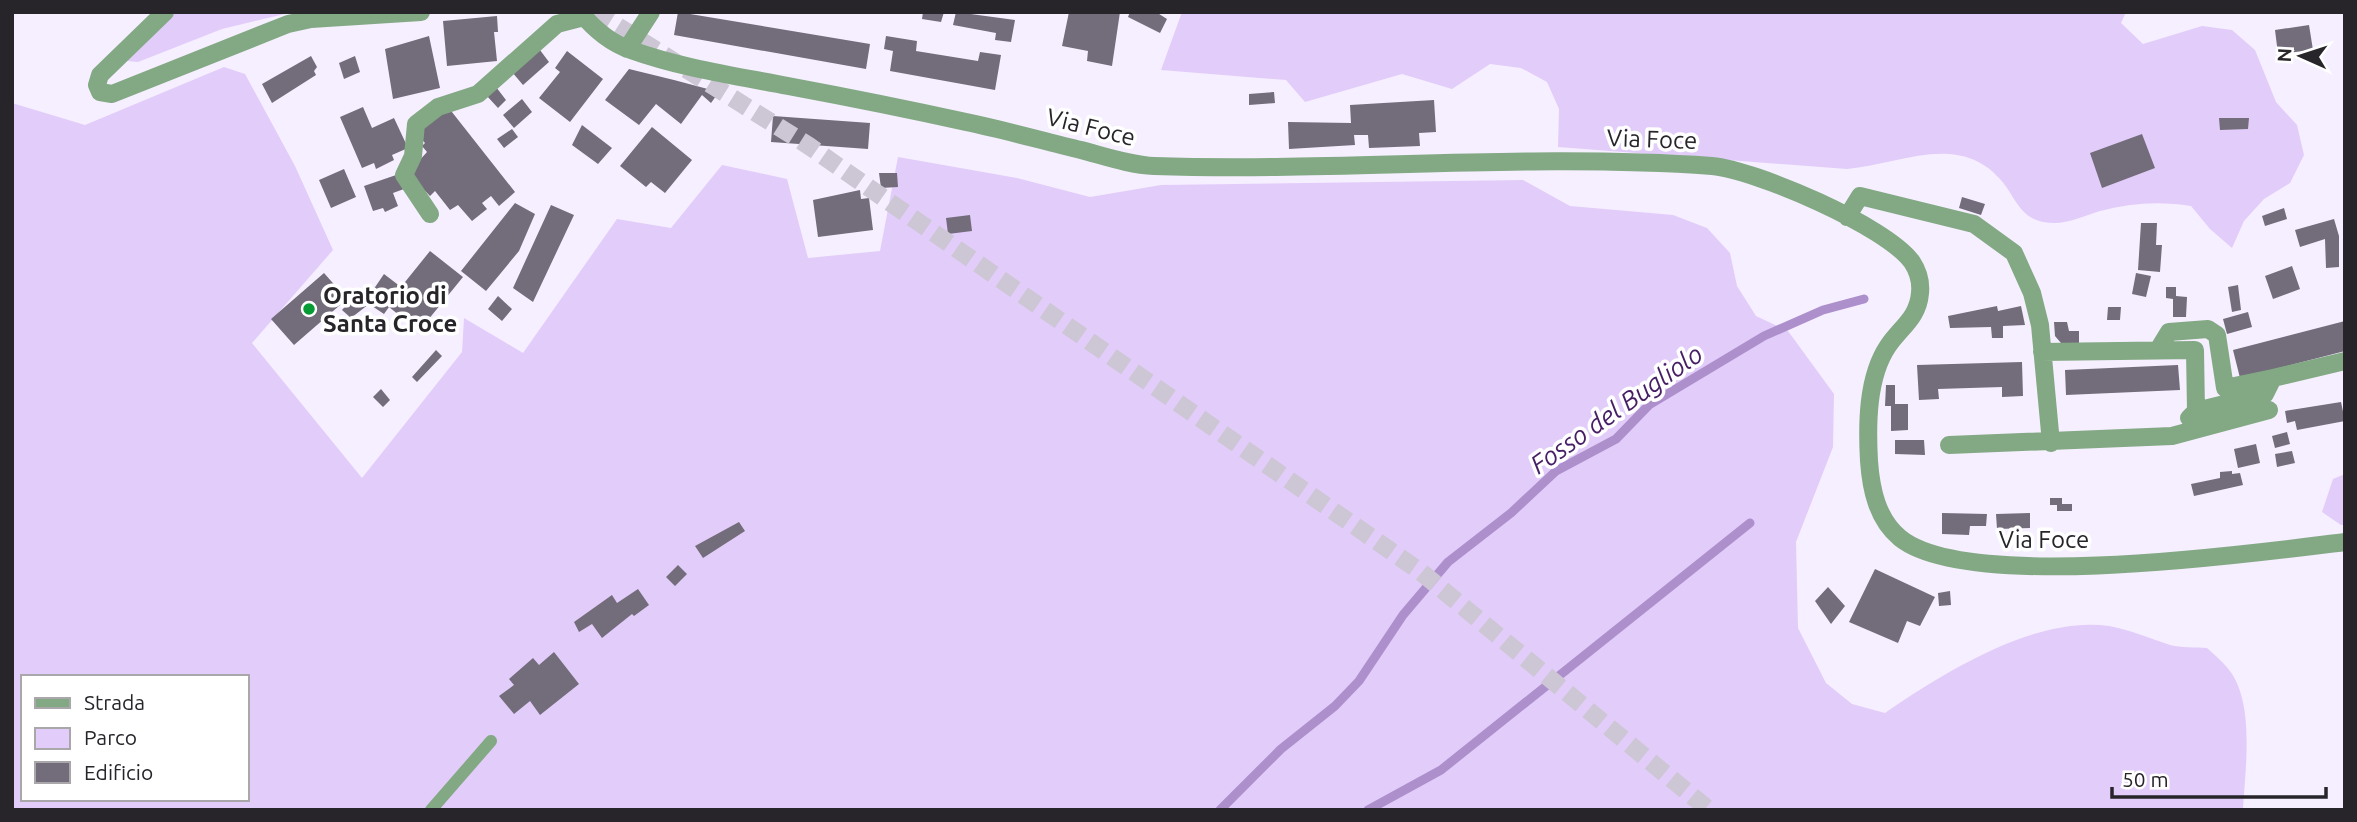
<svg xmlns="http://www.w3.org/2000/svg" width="2357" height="822" font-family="Ubuntu,sans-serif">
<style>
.green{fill:#e2ccfa;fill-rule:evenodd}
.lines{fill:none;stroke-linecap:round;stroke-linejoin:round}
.stream{stroke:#ac8fcb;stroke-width:9}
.building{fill:#736c7b}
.secondary-tunnel{stroke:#cdc6d4;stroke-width:18;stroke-dasharray:18 9;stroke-linecap:butt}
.service{stroke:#82a984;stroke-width:12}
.minor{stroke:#82a984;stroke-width:18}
.poi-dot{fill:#069b34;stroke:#fff;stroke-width:2.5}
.labels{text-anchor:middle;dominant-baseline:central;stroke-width:7;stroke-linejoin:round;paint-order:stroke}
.street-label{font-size:24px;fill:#27242a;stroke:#fff}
.poi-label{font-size:24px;font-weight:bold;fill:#27242a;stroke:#fff;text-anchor:start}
.water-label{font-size:26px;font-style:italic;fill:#461e65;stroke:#fff}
</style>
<rect width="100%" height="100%" fill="#f6efff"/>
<!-- green -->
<path class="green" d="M176,12H293L222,29L138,62L127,61Z
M1182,12H2126L2121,23L2143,44L2202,26L2232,30L2255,50L2276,102L2297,125L2304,155L2290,183L2264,199L2244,221L2232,248L2210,229L2191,206C2160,201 2130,203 2100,211C2080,217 2065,226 2043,222C2018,217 2014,193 1999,178C1957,132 1898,165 1847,169L1558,147L1559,109L1547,82L1521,68L1490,64L1452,89L1402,74L1305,102L1286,80L1161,70Z
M224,67L245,74L295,166L333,250L252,343L362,478L462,352L464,318L523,353L617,219L671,228L722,165L787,179L808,258L880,251L898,157L1017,178L1090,197L1161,185L1523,180L1570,206L1673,215L1707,228L1730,253L1737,286L1756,316L1788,331L1834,394L1833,447L1796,542L1798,628L1826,683L1852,704L1885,713C1943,673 2036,615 2109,626C2131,630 2149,638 2170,645C2181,648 2195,647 2207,648C2215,655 2224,663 2230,671C2255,705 2245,770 2243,810H12V103L85,125ZM23,677H247V799H23Z
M2345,474V525H2341L2322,512L2333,479Z"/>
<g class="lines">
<!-- stream -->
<path class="stream" d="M1220,810L1281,749L1335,706L1359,681L1403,615L1448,562L1511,513L1556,471L1616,439L1649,405L1764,336L1823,310L1864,299
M1368,810L1441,770L1750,523"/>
</g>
<!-- building -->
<path class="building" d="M678,12L870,44L866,69L674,35Z
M923,12H944L941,22L922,19Z
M956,12L1015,20L1011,42L995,40L996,33L953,25Z
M1069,12H1120L1112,66L1087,61L1088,51L1062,46Z
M1130,12H1156L1167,19L1160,33L1128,17Z
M497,16L498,32H494L497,61L447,66L443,21Z
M2309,25L2313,50L2278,54L2275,30Z
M429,36L440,88L393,99L385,49Z
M886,36L917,41L916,51L978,61L980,52L1001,55L995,90L890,71L893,51L884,49Z
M540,50L549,62L523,85L512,72Z
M567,51L603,79L570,122L539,98L560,72L555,68Z
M311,56L317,67L314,71L316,75L272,103L262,84Z
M355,56L360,72L344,79L339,63Z
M629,69L674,80L719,92L711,103L702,95L681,124L656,104L639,125L605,100Z
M496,87L506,100L498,108L487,96Z
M1274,92L1275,103L1249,105V94Z
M522,99L532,112L514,128L503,115Z
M1434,100L1436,132L1419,133L1420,146L1369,148L1368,135H1354L1355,145L1289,149L1288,122L1351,123L1350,105Z
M363,107L372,128L394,118L408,148L392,155L394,160L376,169L374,163L362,168L340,117Z
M448,107L515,192L499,206L491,196L482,203L487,209L472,221L458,205L450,210L435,191L430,196L408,173L427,152L422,146L425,143L416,133Z
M773,116L870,123L868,149L771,142Z
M2219,118H2249L2248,129L2220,130Z
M582,125L612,148L598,164L572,145Z
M652,127L692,160L665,193L651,182L646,187L620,166Z
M512,129L518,137L504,148L497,139Z
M2142,134L2155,168L2102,188L2090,153Z
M344,169L356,197L331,208L319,180Z
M879,173H897L898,187L881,188Z
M399,174L404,189L393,193L398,206L385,212L383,208L373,211L364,186Z
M860,190L861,199L869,198L873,230L818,237L813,200Z
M1962,197L1985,204L1981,215L1959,208Z
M515,203L535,214L519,251L486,291L461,271Z
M551,205L574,215L533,302L513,288Z
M2284,208L2287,219L2265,226L2262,216Z
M970,215L972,231L948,234L946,218Z
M2334,219L2339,236V267L2326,268L2325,239L2300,247L2295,230Z
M2141,223H2157L2156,245H2162L2160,272L2138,270Z
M430,251L463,277L419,331L389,307L384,314L369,304L351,318L342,310L361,289L369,296L384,274L401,287Z
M2292,266L2300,289L2273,299L2265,276Z
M324,273L347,299L294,345L271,319Z
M2136,273L2151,276L2146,297L2132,294Z
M2238,285L2241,310L2232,312L2228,287Z
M2166,287H2176V296L2187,297L2186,317H2173V299L2166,298Z
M498,296L512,309L502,321L488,309Z
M1997,306L1998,311L2021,306L2025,325L2003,326V338H1992L1991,327L1950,328L1948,316Z
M2108,307H2121L2120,320H2107Z
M2248,312L2252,327L2227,334L2223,319Z
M2345,321V351L2240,378L2233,350Z
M2054,322H2067L2069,331H2079V345L2061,343L2055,336Z
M436,350L442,356L417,382L412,377Z
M2022,362L2023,396L2002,397V387L1938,389L1939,399L1919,400L1917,365Z
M2178,365L2180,390L2066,395L2065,370Z
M1886,385H1895V404H1908V430L1891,431V406H1885Z
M381,389L390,400L383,407L373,397Z
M2341,402L2345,421L2297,430L2295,421L2287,423L2285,411Z
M2287,432L2290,444L2275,448L2272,436Z
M1895,440H1924L1925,455L1895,454Z
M2256,444L2260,463L2238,468L2234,449Z
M2292,451L2295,463L2277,467L2275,454Z
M2232,471V474L2240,473L2243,485L2194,496L2191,484L2220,478V472Z
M2050,498H2062V504H2072V511H2057V505H2050Z
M1942,513L1987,514L1986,526H1970L1969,535L1942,534Z
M2030,513V528L1997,529L1996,514Z
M739,522L745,531L703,558L695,546Z
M678,565L687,574L675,586L666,577Z
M1875,569L1935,597L1920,626L1907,621L1898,643L1849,622Z
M1828,587L1845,606L1831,624L1815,601Z
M638,589L649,605L634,616L632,614L602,638L592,624L579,632L574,622L612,595L617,603Z
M1950,591L1951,605L1939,606L1938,593Z
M554,652L579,684L540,715L530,701L514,714L499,696L514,685L509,679L533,658L539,665Z"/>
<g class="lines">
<!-- secondary-tunnel -->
<path class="secondary-tunnel" d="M595,12L809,146L1421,572L1709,810"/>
<!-- service -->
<path class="service" d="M431,810L491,741"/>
<!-- minor -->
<path class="minor" d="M165,12L100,75L97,85L100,92L112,94L288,24L311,19L421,12
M580,12C594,29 610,43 631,50C681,68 736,76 788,86C847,97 907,109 966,122C1005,130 1043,141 1081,150C1104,156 1130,165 1154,166C1340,172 1526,153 1712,166C1756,170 1886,226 1912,262C1918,271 1921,283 1920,293C1918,318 1901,327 1888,346C1867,377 1867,425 1869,461C1871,489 1877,519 1900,538C1968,593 2255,553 2345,542
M627,49L651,12
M430,214L404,175L413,156L416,124L438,107L478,94L557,24L584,17
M1847,217L1860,196L1974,224L2014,253L2032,293L2040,325L2051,443
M2158,350L2169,332L2208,329L2217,335L2225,388L2273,378
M2042,352L2195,350L2196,411
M2189,418L2196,411L2265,394L2273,378L2345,361
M1949,445L2172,436L2269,410"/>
</g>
<!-- markers -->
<circle class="poi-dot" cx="309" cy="309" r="7"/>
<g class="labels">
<!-- street labels -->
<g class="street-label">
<text transform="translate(1091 127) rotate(14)">Via Foce</text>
<text transform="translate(1652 139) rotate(2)">Via Foce</text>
<text x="2044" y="539">Via Foce</text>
</g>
<!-- poi labels -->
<g class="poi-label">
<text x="323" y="295">Oratorio di<tspan x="323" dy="28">Santa Croce</tspan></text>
</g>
<!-- water labels -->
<g class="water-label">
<text transform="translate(1616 409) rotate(-35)">Fosso del Bugliolo</text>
</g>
</g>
<!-- border -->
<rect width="2357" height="822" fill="none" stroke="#27242a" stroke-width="28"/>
<!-- legend -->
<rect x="21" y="675" width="228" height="126" fill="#ffffff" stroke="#a9a7aa" stroke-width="2"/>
<rect x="35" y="698" width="35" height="10" fill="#82a984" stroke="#a9a7aa" stroke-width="2"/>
<text x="84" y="710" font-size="21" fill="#27242a">Strada</text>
<rect x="35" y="728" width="35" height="21" fill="#e2ccfa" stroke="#a9a7aa" stroke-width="2"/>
<text x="84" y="745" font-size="21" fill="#27242a">Parco</text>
<rect x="35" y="762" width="35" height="21" fill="#736c7b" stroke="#a9a7aa" stroke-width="2"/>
<text x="84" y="780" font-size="21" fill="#27242a">Edificio</text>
<!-- north arrow -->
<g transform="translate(2301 56) rotate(273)" stroke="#ffffff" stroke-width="5" paint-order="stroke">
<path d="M0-5L12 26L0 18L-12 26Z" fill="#27242a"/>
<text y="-10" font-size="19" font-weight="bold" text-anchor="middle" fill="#27242a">N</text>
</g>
<!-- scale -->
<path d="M2112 787v10h214v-10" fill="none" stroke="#27242a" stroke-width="3.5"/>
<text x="2122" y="787" font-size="21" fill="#27242a" stroke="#ffffff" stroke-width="5" paint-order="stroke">50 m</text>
</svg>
